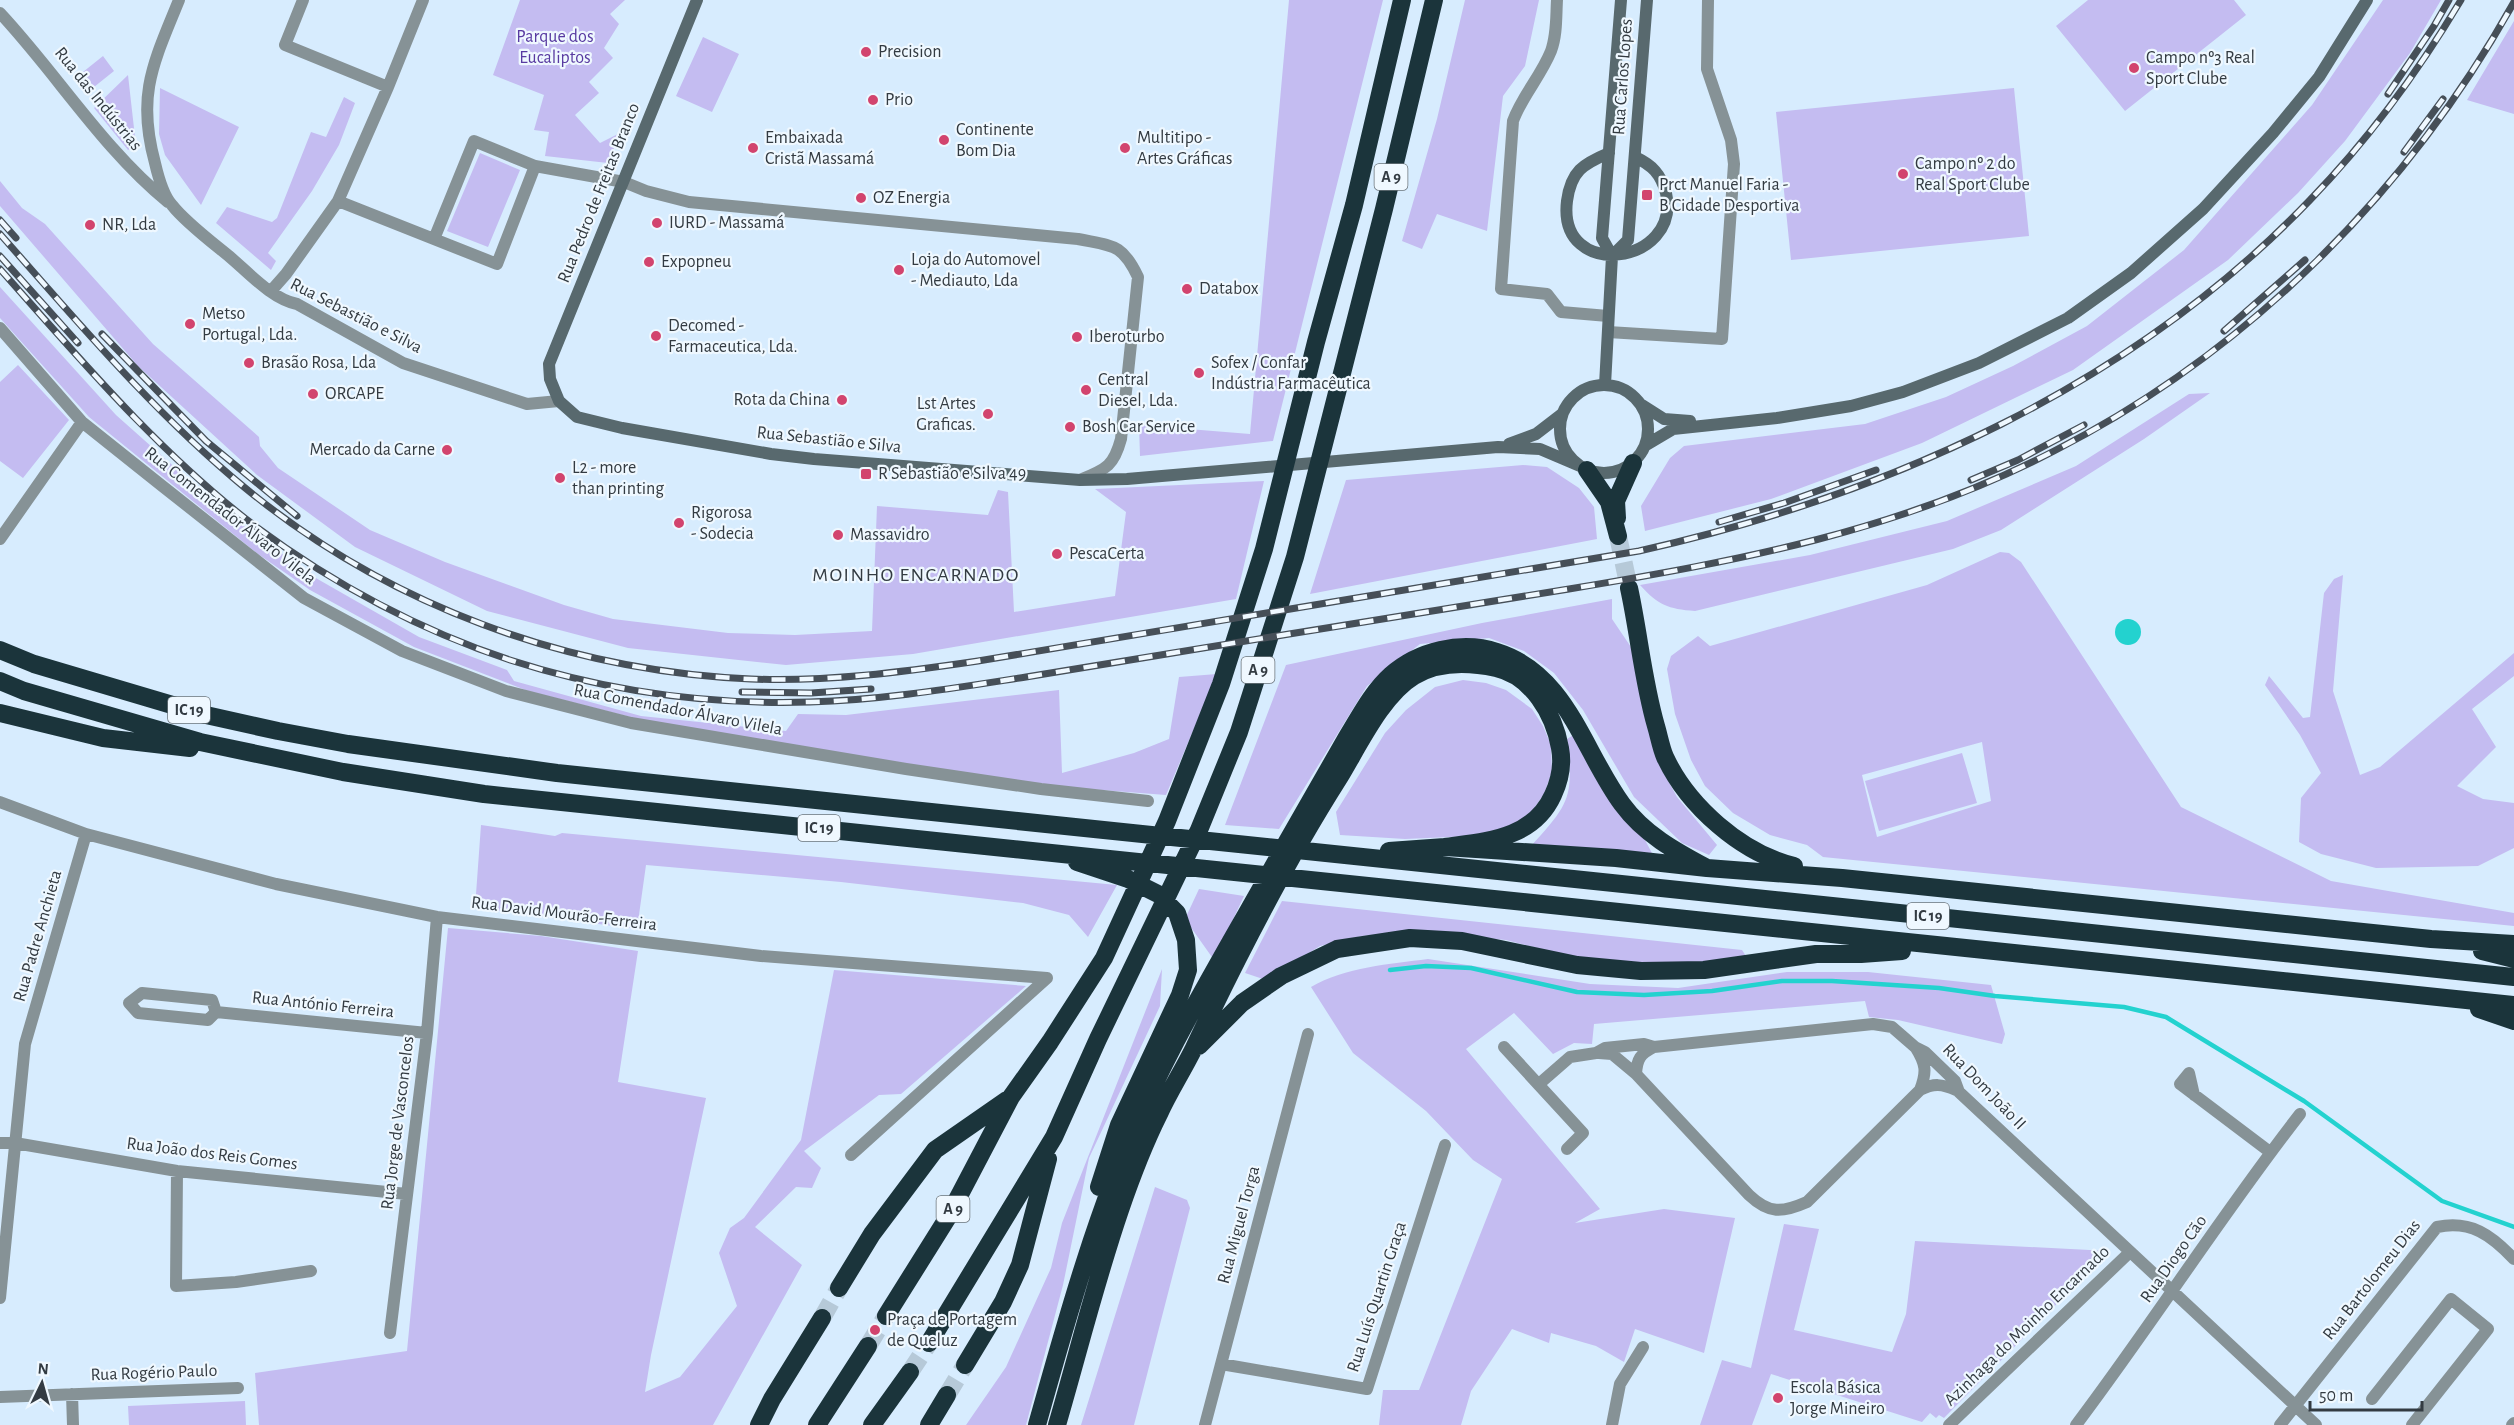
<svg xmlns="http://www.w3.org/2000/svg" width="2514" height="1425" font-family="'Alegreya Sans',sans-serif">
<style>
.green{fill:#c4bcf1;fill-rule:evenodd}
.water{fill:#23d2cf}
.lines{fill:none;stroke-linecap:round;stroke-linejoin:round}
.stream{stroke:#23d2cf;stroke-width:4.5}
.highway-tunnel{stroke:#b6c9d8;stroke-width:18;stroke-dasharray:18 9;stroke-linecap:butt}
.street{stroke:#869296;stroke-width:12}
.secondary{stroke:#58696e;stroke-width:12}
.highway{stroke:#1b343b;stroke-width:18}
.rail-casing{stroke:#464f58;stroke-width:7}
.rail{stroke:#eff8ff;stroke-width:4.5;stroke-dasharray:14;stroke-linecap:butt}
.poi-dot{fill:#d2446e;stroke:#eff8ff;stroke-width:2}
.labels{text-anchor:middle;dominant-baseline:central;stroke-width:4.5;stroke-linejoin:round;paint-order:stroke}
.shield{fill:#eff8ff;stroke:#6b747b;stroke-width:1.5}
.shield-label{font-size:16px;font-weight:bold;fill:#333b42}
.park-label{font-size:18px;fill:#583aa1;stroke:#eff8ff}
.poi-label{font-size:18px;fill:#333b42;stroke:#eff8ff;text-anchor:start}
.street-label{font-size:18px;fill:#333b42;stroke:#eff8ff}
.neighbourhood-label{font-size:20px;letter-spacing:1.5px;fill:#333b42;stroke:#eff8ff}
</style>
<rect width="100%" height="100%" fill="#d7ecfe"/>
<!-- green -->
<path class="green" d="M520,0H625L610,14L619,24L604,48L613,58L589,82L599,93L575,115L600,143L620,133L608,163L545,156L549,132L534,130L544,95L493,75Z
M1289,0H1383L1273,441L1140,456L1139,425L1250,434Z
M1465,0H1539L1525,66L1503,96L1487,231L1437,214L1422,249L1402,241L1437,119Z
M2088,0H2234L2246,15L2125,111L2056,26Z
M2383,0H2441L2410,53L2345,141L2298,193L2228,260L2073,370L1922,443L1771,499L1645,531L1641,506L1670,458L1684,446L1865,424L1946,397L2013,366L2087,326L2184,250L2312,105Z
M2514,21V114L2467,100Z
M703,37L739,54L712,112L676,96Z
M103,56L114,71L94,87L83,72Z
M128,75L136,146L128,150L94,108Z
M160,88L239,127L201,205L165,155L159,134Z
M2014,88L2029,236L1791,260L1776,112Z
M344,97L355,103L339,145L312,191L268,253L276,261L271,270L216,223L227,207L272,222L277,218L311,132L326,137Z
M480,153L520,170L488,247L447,231Z
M0,181L22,208L45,224L153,344L259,437L260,446L278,468L370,530L445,562L564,605L613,619L728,633L795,635L872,631L877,506L988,515L998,490L1008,492L1014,612L1115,596L1126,512L1095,489L1264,481L1236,599L913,654L786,665L628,648L487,611L355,547L257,475L138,366L0,206Z
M0,287L116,415L225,512L314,577L419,637L507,670L514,681L641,716L786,731L798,714L846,715L1059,690L1062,773L1134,753L1169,739L1179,677L1217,674L1166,795L1062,787L796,748L638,719L528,691L414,647L310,590L258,554L89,417L0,318Z
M18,365L69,420L23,478L0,461V382Z
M2210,393L2144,439L2001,530L1953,549L1695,611C1668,609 1658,605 1640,585L1810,555L1947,521L2076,466L2189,394Z
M1523,465L1547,467L1579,488L1594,507L1597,539L1310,594L1346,480Z
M2000,552L2009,553L2021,562L2181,807L2331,881L2514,913V926L1823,857L1807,845L1770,835L1733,813L1705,786L1691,760L1675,714L1667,669L1671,656L1698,636L1710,646L1927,585ZM1982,742L1991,801L1877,837L1862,775Z
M2343,575L2333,691L2360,775L2380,767L2514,653V676L2472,709L2496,747L2457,786L2483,799L2514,803V848L2478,866L2376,868L2321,854L2299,842L2301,798L2321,773L2300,735L2265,685L2269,676L2303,718L2310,717L2324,593L2334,579Z
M1612,599V619L1633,650L1666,777L1677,797L1717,845L1709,855L1682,843L1634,797L1583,710L1554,673L1524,651L1489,638L1420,644L1367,686L1279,829L1225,825L1286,665L1482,623Z
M1463,680L1486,683L1506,690L1532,709L1543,726L1551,745L1552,772L1544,794L1529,816L1495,835L1405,839L1340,835L1336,812L1385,733L1406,710L1435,687Z
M1575,734L1617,809L1645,840L1653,855L1531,846C1570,803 1574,797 1567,739Z
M1962,753L1977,803L1879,831L1865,781Z
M481,825L555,836L562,833L1117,885L1088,937L1069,915L1023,903L841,882L646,865L637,929L475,908Z
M1199,889L1244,896L1214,960L1185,919Z
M1282,901L1742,950L1748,959L1649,966L1572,957L1506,940L1415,932L1362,936L1320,946L1266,980L1245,973Z
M448,928L541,936L638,951L618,1082L706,1098L651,1355L645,1392L680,1377L737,1306L719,1253L730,1228L744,1218L801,1140L834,970L1026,986L901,1094L879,1095L804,1151L821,1168L812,1188L796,1187L755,1227L802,1265L713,1425H259L255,1373L407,1351Z
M1428,959L1590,984L1678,988L1787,972H1868L1991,985L2005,1034L2002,1044L1898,1020L1869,1017L1865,1001L1594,1024L1592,1044L1574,1043L1553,1054L1514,1013L1466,1049L1600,1209L1575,1223L1664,1209L1735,1218L1704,1353L1635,1329L1624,1362L1596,1346L1551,1333L1549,1343L1512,1329L1471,1391L1461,1425H1379L1383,1390H1419L1502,1179L1473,1160L1426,1111L1353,1053L1311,987C1345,967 1390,964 1428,959Z
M1162,969L1160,1006L1089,1158L1063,1285L1026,1425H966L1006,1367L1051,1268L1062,1223Z
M1155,1187L1187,1200L1190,1208L1134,1425H1081Z
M1784,1224L1819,1229L1794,1330L1892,1352L1906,1314L1915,1241L2109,1251L1944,1418L1939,1415L1936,1418L1930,1413L1922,1422L1771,1374L1752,1425H1700L1722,1360L1751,1368Z
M245,1401L246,1425H129L128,1406Z"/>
<!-- water -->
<path class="water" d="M2115 632a13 13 0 1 1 26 0a13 13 0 1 1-26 0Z"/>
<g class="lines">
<!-- stream -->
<path class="stream" d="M1390,970L1426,966L1471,968L1577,992L1644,995L1712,991L1782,981H1832L1939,988L1995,996L2124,1007L2166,1017L2304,1101L2442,1201L2514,1227"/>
<!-- highway-tunnel -->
<path class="highway-tunnel" d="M1618,536L1629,588
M822,1318L839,1288
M868,1346L886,1316
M910,1372L929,1343
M947,1395L965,1365"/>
<!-- street -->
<path class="street" d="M179,0C154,62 136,94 155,163C158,176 163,195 172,205C185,222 213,243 230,257C249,273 272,299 297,304L403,363L527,404L559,401
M303,0L285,45L388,87L423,0
M1557,0C1556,17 1557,35 1551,51C1541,76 1522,96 1513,121L1501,289L1547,294L1561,312L1608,316
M0,13C57,74 103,149 168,202
M535,166L624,182L646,191L689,202L1078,239C1112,246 1122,243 1138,277L1121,439C1114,465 1107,469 1082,479
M338,201L497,264L535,166L474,141L434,239
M271,291L286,274L338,201L388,87
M0,328L82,422L161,485L304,598L402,651L506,691L631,723L906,769L1041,789L1148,801
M1608,332L1722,339L1734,164L1731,140L1707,69L1708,0
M0,539L82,422
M0,802L86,834L276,884L437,917L761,956L1047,978
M216,1012L208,1020L138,1013L129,1003L142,993L212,1000L216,1012L427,1033
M1504,1047L1583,1133L1567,1149
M1916,1048C1926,1064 1927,1072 1920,1090
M1599,1053L1612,1054L1636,1074L1749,1195C1769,1214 1782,1213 1807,1202L1920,1090C1934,1083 1942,1084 1956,1090
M1636,1074C1637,1059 1640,1054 1654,1047
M1539,1084L1570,1057L1596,1053L1605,1048L1644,1044L1654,1047L1873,1024L1892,1027L1915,1047L1925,1052L1955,1081L1959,1092L2316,1425
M2194,1095L2189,1073L2180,1084L2270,1152
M0,1143H15L177,1171L407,1194
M851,1155L1047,978
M177,1171L176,1286L236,1282L311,1271
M0,1298L25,1044L86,834
M390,1333L427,1033L437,917
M1221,1364L1367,1389L1445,1145
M72,1394L73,1425
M0,1397L238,1388
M2372,1399L2451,1299L2488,1329L2412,1425
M1205,1425L1308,1034
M1612,1425L1620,1384L1643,1347
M1949,1425L2130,1252
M2076,1425C2153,1323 2222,1214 2300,1114
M2280,1425L2437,1227C2471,1220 2491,1235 2514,1259
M2512,1425L2514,1423"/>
<!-- secondary -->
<path class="secondary" d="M697,0L549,364L550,379L559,401L577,417L622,428L771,454L814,459L1080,480L1127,479L1498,447L1540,449L1580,466
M1609,153C1583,164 1571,171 1567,201C1557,282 1682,265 1666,193C1661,174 1652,165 1635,157
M1612,256L1628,240L1647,0
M1560 429a44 44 0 1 1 88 0a44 44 0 1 1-88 0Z
M1605,385L1612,256L1602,238L1621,0
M1642,405L1664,419L1690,421
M1509,444L1536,434L1562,414
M1646,445L1673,429L1777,418L1851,406L1903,392L1979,363L2068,318L2131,273L2203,209L2273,133L2319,77L2367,0"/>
<!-- highway -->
<path class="highway" d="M1587,470L1609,502L1618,536
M1617,518L1616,501L1633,463
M1629,588C1639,634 1643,681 1656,726C1659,736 1661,748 1665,757C1688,806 1741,853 1794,866
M0,650L34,664L206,715L278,731L348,744L557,773L2514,977
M0,681L24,691L200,742L343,772L484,794L2514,1005
M0,713L103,738L190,748
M1389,851L1445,847L1616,858L1707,868L1842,878L2431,939L2514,944
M1077,862L1128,879L1158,894L1177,913L1186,940L1188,970L1180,995L1119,1125L1099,1187
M2482,951L2514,959
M2479,1009L2514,1021
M1199,1046L1242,1003L1281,976L1337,949L1410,938L1462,941L1577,965L1641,971L1704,970L1816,954H1861L1902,951
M839,1288L872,1234L935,1150L1007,1100
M886,1316L948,1217L1011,1097L1050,1042L1104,958L1167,821L1221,684L1264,549L1316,342L1354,205L1402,0
M929,1343L1054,1137L1098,1039L1199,830L1239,732L1295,557L1384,209L1434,0
M965,1365L1003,1302L1020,1265L1048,1159
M759,1425L772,1399L822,1318
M817,1425L868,1346
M872,1425L910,1372
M929,1425L947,1395
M1037,1425C1067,1318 1097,1210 1143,1108C1184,1018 1237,933 1284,847C1305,810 1326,773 1347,737C1360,716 1372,692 1391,675C1418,651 1461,640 1497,652C1567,674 1583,751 1622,804C1644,834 1675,851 1707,868
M1057,1425C1078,1353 1096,1280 1120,1210C1131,1178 1144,1144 1159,1114C1169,1092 1182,1072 1193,1050C1236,959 1285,863 1339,778C1358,747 1382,695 1414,676C1439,661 1468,662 1496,668C1532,676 1554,714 1560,748C1563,764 1560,780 1553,795C1533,839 1487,841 1445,847"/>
<defs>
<path id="rail" d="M2388,94L2434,26L2449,0
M2404,152L2443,99
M0,220L16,238
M0,234C77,321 154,413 244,487C387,605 567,671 751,679C827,682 903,672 978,661L1639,551C1888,495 2132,386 2310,200C2369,139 2418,72 2461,0
M0,256L78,343
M0,269C80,359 159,453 255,526C332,583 419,630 510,660C606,691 709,705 810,702C883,700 954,688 1026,677C1112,663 1197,649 1283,635C1378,620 1474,604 1569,589C1738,561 1900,531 2054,451C2248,352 2408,192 2514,2
M2224,331L2305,260
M102,334L206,441L297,516
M1971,480L2018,460L2084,425
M1719,522L1784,503L1876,470
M742,692L811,693L871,689"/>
</defs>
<!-- rail casing -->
<use href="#rail" class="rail-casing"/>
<!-- rail -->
<use href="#rail" class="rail"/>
</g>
<!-- markers -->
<g class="poi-dot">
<circle cx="866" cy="52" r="6"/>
<circle cx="2134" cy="68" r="6"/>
<circle cx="873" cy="100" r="6"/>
<circle cx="944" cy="140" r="6"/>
<circle cx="753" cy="148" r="6"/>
<circle cx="1125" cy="148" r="6"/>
<circle cx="1903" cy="174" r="6"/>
<rect x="1641" y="189" width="12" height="12" rx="3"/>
<circle cx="861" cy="198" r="6"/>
<circle cx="657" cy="223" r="6"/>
<circle cx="90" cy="225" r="6"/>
<circle cx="649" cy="262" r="6"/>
<circle cx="899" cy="270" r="6"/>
<circle cx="1187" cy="289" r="6"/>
<circle cx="190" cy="324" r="6"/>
<circle cx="656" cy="336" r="6"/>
<circle cx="1077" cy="337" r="6"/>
<circle cx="249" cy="363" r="6"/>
<circle cx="1199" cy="373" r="6"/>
<circle cx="1086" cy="390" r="6"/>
<circle cx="313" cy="394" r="6"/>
<circle cx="842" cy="400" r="6"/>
<circle cx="988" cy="414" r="6"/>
<circle cx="1070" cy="427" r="6"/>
<circle cx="447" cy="450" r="6"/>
<rect x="860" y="468" width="12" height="12" rx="3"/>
<circle cx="560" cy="478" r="6"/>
<circle cx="679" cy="523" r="6"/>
<circle cx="838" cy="535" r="6"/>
<circle cx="1057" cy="554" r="6"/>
<circle cx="875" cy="1330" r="6"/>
<circle cx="1778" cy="1398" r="6"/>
</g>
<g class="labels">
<!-- shield labels -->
<g class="shield">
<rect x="1374.5" y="164" width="33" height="26" rx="4.5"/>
<rect x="1241.5" y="657" width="33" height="26" rx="4.5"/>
<rect x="168" y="697" width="42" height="26" rx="4.5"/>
<rect x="798" y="815" width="42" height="26" rx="4.5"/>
<rect x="1907" y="903" width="42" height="26" rx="4.5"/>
<rect x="936.5" y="1196" width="33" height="26" rx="4.5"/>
</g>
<g class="shield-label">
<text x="1391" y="177">A 9</text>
<text x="1258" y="670">A 9</text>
<text x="189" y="710">IC 19</text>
<text x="819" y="828">IC 19</text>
<text x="1928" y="916">IC 19</text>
<text x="953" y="1209">A 9</text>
</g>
<!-- park labels -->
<g class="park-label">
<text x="555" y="37">Parque dos<tspan x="555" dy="21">Eucaliptos</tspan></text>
</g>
<!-- poi labels -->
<g class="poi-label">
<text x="878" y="52">Precision</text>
<text x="2146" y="58">Campo nº3 Real<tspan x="2146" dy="21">Sport Clube</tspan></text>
<text x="885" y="100">Prio</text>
<text x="956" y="130">Continente<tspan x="956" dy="21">Bom Dia</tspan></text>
<text x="765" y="138">Embaixada<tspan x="765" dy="21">Cristã Massamá</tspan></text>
<text x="1137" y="138">Multitipo -<tspan x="1137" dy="21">Artes Gráficas</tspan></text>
<text x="1915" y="164">Campo nº 2 do<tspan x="1915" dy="21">Real Sport Clube</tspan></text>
<text x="1659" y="185">Prct Manuel Faria -<tspan x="1659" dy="21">B Cidade Desportiva</tspan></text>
<text x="873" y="198">OZ Energia</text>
<text x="669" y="223">IURD - Massamá</text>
<text x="102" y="225">NR, Lda</text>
<text x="911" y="260">Loja do Automovel<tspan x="911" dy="21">- Mediauto, Lda</tspan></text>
<text x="661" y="262">Expopneu</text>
<text x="1199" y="289">Databox</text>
<text x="202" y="314">Metso<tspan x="202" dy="21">Portugal, Lda.</tspan></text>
<text x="668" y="326">Decomed -<tspan x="668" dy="21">Farmaceutica, Lda.</tspan></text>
<text x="1089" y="337">Iberoturbo</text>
<text x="261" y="363">Brasão Rosa, Lda</text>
<text x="1211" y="363">Sofex / Confar<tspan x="1211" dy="21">Indústria Farmacêutica</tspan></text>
<text x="1098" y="380">Central<tspan x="1098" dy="21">Diesel, Lda.</tspan></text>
<text x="325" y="394">ORCAPE</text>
<text x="830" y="400" text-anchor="end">Rota da China</text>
<text x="976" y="404" text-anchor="end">Lst Artes<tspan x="976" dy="21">Graficas.</tspan></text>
<text x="1082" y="427">Bosh Car Service</text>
<text x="435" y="450" text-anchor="end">Mercado da Carne</text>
<text x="572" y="468">L2 - more<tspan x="572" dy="21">than printing</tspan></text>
<text x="878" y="474">R Sebastião e Silva 49</text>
<text x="691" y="513">Rigorosa<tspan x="691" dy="21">- Sodecia</tspan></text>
<text x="850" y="535">Massavidro</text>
<text x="1069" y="554">PescaCerta</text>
<text x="887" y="1320">Praça de Portagem<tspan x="887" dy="21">de Queluz</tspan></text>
<text x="1790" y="1388">Escola Básica<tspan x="1790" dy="21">Jorge Mineiro</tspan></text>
</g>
<!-- street labels -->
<g class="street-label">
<text transform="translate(1623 77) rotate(-86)">Rua Carlos Lopes</text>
<text transform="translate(98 99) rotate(51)">Rua das Indústrias</text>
<text transform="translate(599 193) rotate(-68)">Rua Pedro de Freitas Branco</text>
<text transform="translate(356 316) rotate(27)">Rua Sebastião e Silva</text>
<text transform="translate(829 440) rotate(6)">Rua Sebastião e Silva</text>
<text transform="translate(230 516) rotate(38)">Rua Comendador Álvaro Vilela</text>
<text transform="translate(678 710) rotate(11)">Rua Comendador Álvaro Vilela</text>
<text transform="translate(564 914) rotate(7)">Rua David Mourão-Ferreira</text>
<text transform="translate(38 936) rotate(-74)">Rua Padre Anchieta</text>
<text transform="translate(323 1005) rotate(6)">Rua António Ferreira</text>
<text transform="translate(1984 1087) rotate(46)">Rua Dom João II</text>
<text transform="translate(398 1123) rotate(-83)">Rua Jorge de Vasconcelos</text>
<text transform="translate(212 1154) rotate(7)">Rua João dos Reis Gomes</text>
<text transform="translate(1239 1225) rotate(-75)">Rua Miguel Torga</text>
<text transform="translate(2174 1259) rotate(-55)">Rua Diogo Cão</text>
<text transform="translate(2372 1280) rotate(-52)">Rua Bartolomeu Dias</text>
<text transform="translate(1377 1297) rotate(-72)">Rua Luís Quartin Graça</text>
<text transform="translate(2027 1326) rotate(-44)">Azinhaga do Moinho Encarnado</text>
<text transform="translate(154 1373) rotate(-2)">Rua Rogério Paulo</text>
</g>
<!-- neighbourhood labels -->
<g class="neighbourhood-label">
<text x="916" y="575">MOINHO ENCARNADO</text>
</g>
</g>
<!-- north arrow -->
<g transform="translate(42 1383) rotate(5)" stroke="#eff8ff" stroke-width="4.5" paint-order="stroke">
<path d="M0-4.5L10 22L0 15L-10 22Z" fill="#333b42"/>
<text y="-9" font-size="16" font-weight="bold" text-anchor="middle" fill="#333b42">N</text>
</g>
<!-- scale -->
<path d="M2310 1401v9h112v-9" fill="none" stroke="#333b42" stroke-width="3"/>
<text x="2319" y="1401" font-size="18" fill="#333b42" stroke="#eff8ff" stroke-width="4.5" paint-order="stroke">50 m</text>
</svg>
